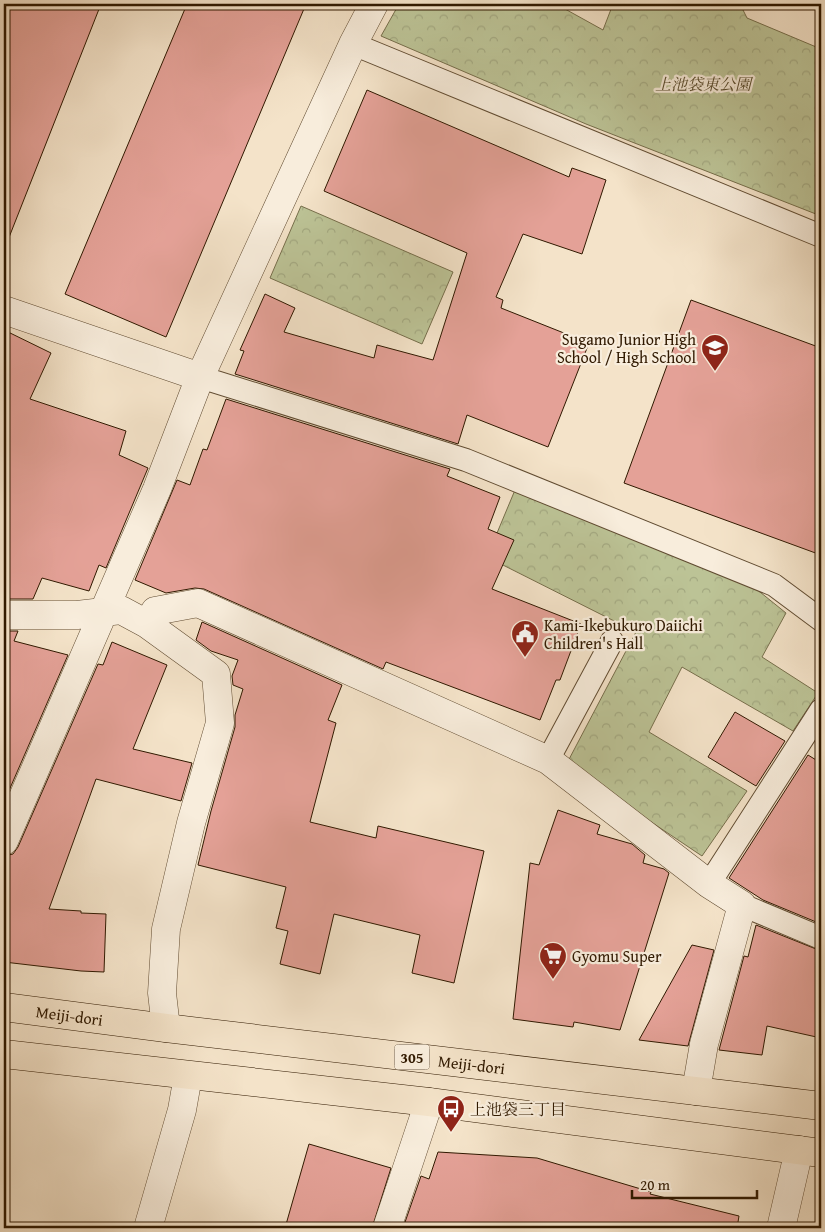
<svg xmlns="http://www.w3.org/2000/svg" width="825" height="1232" font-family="'Gentium Book Plus','Noto Serif JP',serif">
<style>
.park{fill:url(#park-crowns);stroke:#766e4b}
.building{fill:#e4a197;stroke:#301900}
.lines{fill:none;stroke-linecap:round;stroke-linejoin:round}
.lane-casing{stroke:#614c32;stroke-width:24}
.street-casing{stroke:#614c32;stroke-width:29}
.primary-casing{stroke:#301900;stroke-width:29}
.lane{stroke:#f8eddc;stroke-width:22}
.street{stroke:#f8eddc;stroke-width:28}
.primary{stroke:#f4e3c9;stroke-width:28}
.labels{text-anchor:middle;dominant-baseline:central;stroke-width:4.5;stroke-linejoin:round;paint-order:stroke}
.shield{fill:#f8eddc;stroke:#6c5942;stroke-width:1}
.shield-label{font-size:15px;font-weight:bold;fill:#301900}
.park-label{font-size:16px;font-style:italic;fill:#5a4c2d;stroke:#f8eddc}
.poi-label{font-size:16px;fill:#301900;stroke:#f8eddc;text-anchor:start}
.street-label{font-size:16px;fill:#301900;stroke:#f8eddc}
</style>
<defs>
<pattern id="park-crowns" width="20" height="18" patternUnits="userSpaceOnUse" patternTransform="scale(1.25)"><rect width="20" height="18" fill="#bcc396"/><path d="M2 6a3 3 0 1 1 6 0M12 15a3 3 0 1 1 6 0" fill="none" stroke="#a2a780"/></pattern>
</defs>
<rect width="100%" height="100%" fill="#f4e3c9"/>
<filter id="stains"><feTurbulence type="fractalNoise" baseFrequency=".004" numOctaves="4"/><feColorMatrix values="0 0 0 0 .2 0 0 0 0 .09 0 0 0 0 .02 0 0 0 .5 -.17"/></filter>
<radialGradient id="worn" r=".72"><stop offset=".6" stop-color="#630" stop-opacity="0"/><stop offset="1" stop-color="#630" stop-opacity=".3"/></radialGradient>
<!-- park -->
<path class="park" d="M399,4H556L603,30L613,4H740L747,18L821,49V216L586,124L381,36Z
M301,206L453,272L422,344L270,278Z
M515,490L755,588L786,613L762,657L818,693L793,731L682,667L649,732L747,791L702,856L566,765L636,632L487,557Z"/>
<!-- building -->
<path class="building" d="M4,4H101L6,245H4Z
M187,4H306L166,337L65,294Z
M367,90L569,177L572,168L606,180L582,254L523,234L496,297L503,300L501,308L589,343L548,447L467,415L458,444L235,374L244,351L240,350L265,294L295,308L284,332L374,358L377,345L433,360L467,253L324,191Z
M691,300L821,348V555L624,483Z
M4,330L51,353L30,399L126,431L119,455L148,468L106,568L99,565L89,591L42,578L33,599H4Z
M226,399L450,469L447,476L500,497L488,529L514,540L492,589L581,624L560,680H556L540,720L386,662L383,669L204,589L195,588L166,593L135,580L177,480L190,485L203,449L207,450Z
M202,622L342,685L328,720L336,723L310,822L376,838L378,826L484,851L454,983L412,973L420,935L334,914L320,974L280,964L288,931L276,928L286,887L198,865L211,811L235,727V715L243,689L233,685L232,676L238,660L211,651L196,640Z
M4,631H18L14,641L68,655L4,802Z
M112,642L167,665L133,749L192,763L181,801L96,779L49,909L81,911V913L106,914L104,972L81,971L4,962V856L13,854L18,847L98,664L103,665Z
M735,712L785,741L756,786L708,757Z
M808,755L821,763V924L763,900L729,878Z
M558,810L600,825L597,834L632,844L645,855L643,863L664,869L669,873L620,1030L574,1022L573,1027L513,1019L530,863L539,865Z
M756,925L821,951V1038L767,1026L762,1055L719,1050L744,956L748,957Z
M692,945L714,950L688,1046L639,1040Z
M309,1144L391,1168L372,1228H285Z
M438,1152L537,1158L651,1192L650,1194L739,1216L737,1228H403L421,1176L429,1179Z"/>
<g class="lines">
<defs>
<path id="lane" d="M353,44L821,236
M200,377L466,460L774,585L821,620
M548,760L612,641
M709,884L821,710
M742,905L821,938"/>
<path id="street" d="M4,310L200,377
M4,615H77L121,610L147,624L216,674L220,723L191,823L166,929L162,993L166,1028
M147,624L155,611L198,603L548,760L709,884L742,905L704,1044L696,1091
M4,841L157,489L200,377L353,44L374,4
M148,1228L182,1110L188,1076
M387,1228L429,1102
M781,1228L799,1150"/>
<g id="primary">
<path id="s1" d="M4,1007L166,1028L821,1106"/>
<path d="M4,1054L429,1102L821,1153"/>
</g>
</defs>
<!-- lane casing -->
<use href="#lane" class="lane-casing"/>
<!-- street casing -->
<use href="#street" class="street-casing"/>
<!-- primary casing -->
<use href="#primary" class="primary-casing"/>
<!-- lane -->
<use href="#lane" class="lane"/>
<!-- street -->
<use href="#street" class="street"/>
<!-- primary -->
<use href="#primary" class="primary"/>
</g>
<!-- icons -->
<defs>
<symbol id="school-pin" viewBox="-11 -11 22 30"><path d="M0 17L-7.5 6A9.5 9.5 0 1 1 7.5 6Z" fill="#8f2418" stroke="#f8eddc"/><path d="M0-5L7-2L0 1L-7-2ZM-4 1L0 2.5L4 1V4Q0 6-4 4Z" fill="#fff"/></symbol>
<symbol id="civic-pin" viewBox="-11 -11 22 30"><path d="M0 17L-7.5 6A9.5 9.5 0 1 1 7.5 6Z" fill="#8f2418" stroke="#f8eddc"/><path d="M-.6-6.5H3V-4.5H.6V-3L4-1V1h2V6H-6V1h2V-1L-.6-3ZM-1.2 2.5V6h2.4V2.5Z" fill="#fff"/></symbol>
<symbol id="supermarket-pin" viewBox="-11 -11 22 30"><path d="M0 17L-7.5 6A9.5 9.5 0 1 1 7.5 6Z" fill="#8f2418" stroke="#f8eddc"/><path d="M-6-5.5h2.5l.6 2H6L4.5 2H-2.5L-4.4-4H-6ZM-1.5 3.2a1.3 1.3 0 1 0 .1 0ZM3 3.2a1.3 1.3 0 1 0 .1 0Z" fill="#fff"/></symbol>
<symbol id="bus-pin" viewBox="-11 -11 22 30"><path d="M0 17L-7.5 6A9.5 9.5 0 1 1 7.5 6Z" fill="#8f2418" stroke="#f8eddc"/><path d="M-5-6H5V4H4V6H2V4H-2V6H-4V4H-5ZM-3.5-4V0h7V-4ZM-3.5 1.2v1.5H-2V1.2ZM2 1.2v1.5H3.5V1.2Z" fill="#fff"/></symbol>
</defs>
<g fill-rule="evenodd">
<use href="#school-pin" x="699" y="332" width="32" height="43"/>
<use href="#civic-pin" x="509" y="618" width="32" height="43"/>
<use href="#supermarket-pin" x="537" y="940" width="32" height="43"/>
<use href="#bus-pin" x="435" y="1093" width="32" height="43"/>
</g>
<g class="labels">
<!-- shield labels -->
<rect class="shield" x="394.5" y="1044.5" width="35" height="25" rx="4"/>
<g class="shield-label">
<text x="412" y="1057">305</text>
</g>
<!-- park labels -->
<g class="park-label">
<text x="703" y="84">上池袋東公園</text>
</g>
<!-- poi labels -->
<g class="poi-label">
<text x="696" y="339" text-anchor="end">Sugamo Junior High<tspan x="696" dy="18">School / High School</tspan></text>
<text x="544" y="625">Kami-Ikebukuro Daiichi<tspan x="544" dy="18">Children's Hall</tspan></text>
<text x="572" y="956">Gyomu Super</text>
<text x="470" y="1109">上池袋三丁目</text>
</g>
<!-- street labels -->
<g class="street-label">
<text stroke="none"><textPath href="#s1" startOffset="66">Meiji-dori</textPath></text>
<text stroke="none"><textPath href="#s1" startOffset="471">Meiji-dori</textPath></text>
</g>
</g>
<!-- margin -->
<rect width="825" height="1232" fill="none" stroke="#f4e3c9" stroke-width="20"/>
<rect x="5" y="5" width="815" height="1222" fill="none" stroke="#301900" stroke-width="2.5"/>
<rect x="10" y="10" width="805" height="1212" fill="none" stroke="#301900"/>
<!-- scale -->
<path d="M632 1190v8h125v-8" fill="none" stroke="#301900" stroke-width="2.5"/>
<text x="640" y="1190" font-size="15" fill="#301900" stroke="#f8eddc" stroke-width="4" paint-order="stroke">20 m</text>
<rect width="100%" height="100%" filter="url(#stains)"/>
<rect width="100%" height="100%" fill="url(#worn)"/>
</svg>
